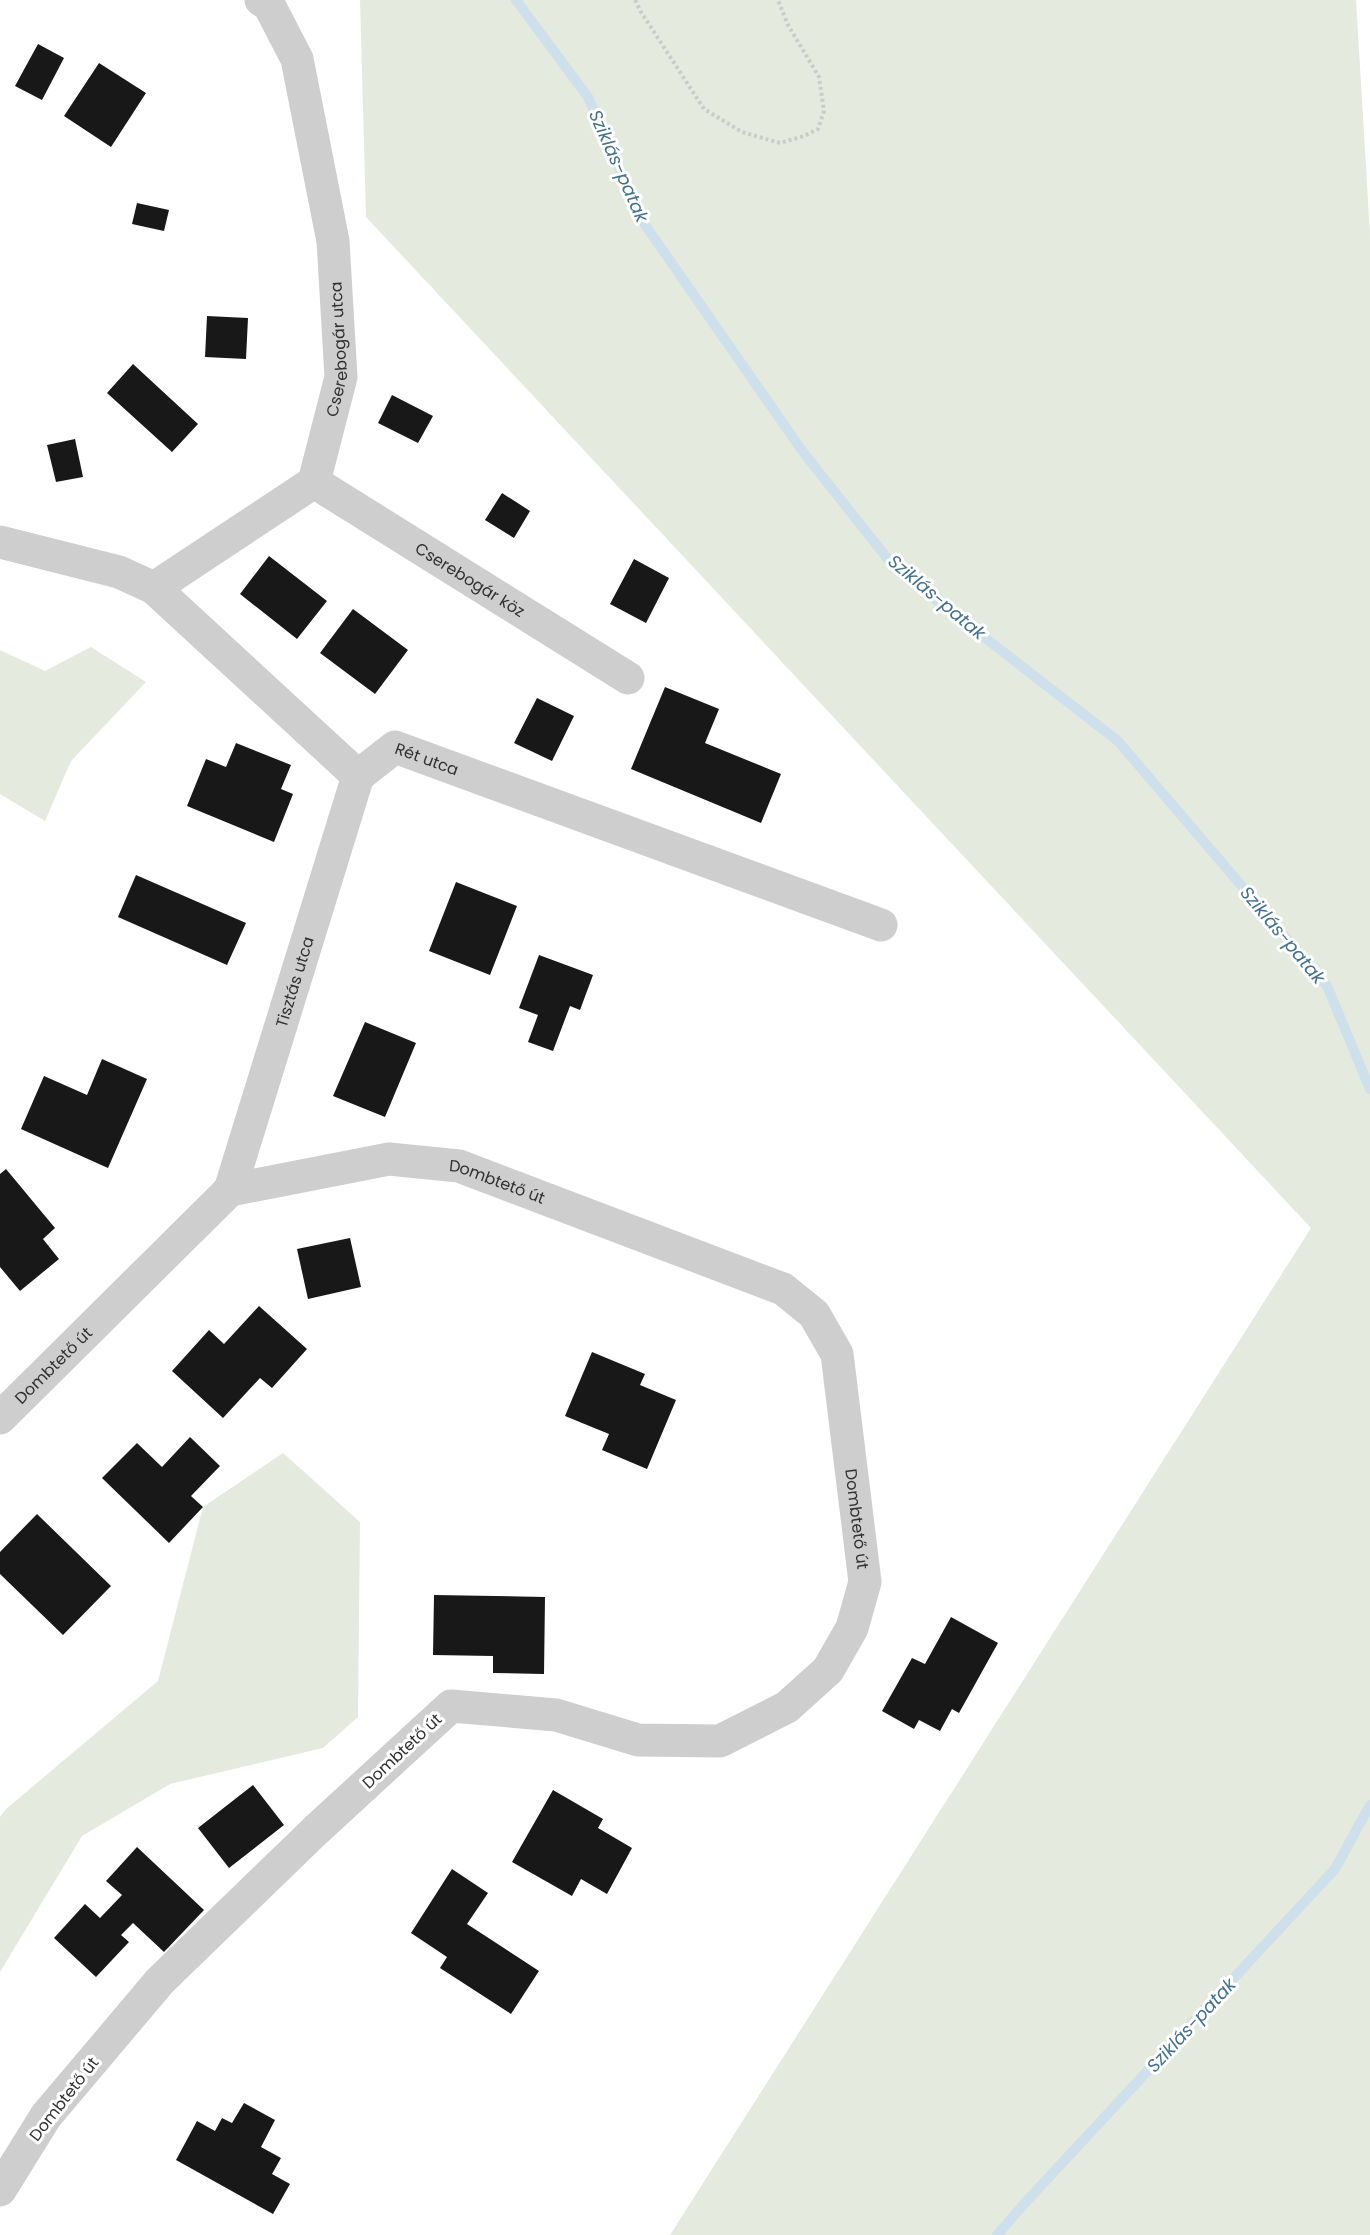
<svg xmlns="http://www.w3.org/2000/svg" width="1370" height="2235" font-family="Poppins,sans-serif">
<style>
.green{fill:#e4eadd}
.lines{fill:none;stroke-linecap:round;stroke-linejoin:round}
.stream{stroke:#cee0ec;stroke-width:10}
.building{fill:#181818}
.path{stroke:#cbcbcb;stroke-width:4;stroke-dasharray:3 3;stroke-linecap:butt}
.minor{stroke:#cecece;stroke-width:33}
.labels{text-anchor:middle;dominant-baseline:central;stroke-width:6;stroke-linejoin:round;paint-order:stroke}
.street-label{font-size:16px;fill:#313131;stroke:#fff}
.water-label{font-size:18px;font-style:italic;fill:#427190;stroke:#fff}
</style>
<rect width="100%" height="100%" fill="#fff"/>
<!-- green -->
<path class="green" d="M360,0H1356L1370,234V2235H670L1311,1228L366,217Z
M91,647L146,682L71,761L45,821L0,794V650L45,671Z
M283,1453L360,1522L358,1717L323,1748L170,1784L82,1836L0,1972V1817L6,1809L158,1681L203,1507Z"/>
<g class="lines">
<!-- stream -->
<path class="stream" d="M516,0L588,97L641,219L803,452L895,568L1118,741L1327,986L1370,1089
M997,2235L1024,2204L1335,1869L1370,1805"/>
</g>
<!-- building -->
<path class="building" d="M38,44L64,58L42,100L15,86Z
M99,63L146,93L111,147L64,116Z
M137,203L169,210L164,231L132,224Z
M207,316L248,318L246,359L205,357Z
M133,364L198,424L172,452L107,393Z
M392,395L433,416L418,443L378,423Z
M75,439L83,477L56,482L47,445Z
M502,493L530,511L514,538L485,520Z
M269,556L327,601L297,639L240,594Z
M634,559L669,578L646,623L610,604Z
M353,609L408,650L375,694L320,653Z
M665,687L719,709L705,743L781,774L761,823L631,769Z
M537,698L574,716L552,761L514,743Z
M236,743L291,765L281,789L293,794L274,842L187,806L206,759L226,767Z
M136,875L246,923L227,965L118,917Z
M456,882L517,906L490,975L429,951Z
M539,955L593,975L580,1010L570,1006L553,1051L528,1042L538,1015L519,1008Z
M365,1022L416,1043L385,1117L333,1096Z
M102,1059L147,1079L108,1168L21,1129L44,1076L87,1095Z
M6,1169L55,1228L43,1239L59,1259L20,1291L0,1267V1174Z
M350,1238L361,1287L308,1299L297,1249Z
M259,1306L307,1349L272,1388L260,1378L223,1418L172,1371L209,1330L224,1344Z
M592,1352L645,1374L640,1385L676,1400L647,1469L602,1450L609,1434L565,1416Z
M190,1437L220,1466L191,1496L203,1507L169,1543L102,1478L137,1443L162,1467Z
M37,1514L111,1586L63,1635L0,1574V1552Z
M434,1595L545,1597L544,1674L493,1673V1656L433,1655Z
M951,1617L998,1643L959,1713L952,1709L940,1731L919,1720L914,1729L882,1711L912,1658L925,1664Z
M253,1785L284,1825L229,1868L198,1828Z
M553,1790L603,1819L598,1828L632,1848L607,1894L581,1879L572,1896L512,1862Z
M137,1847L204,1910L164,1952L133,1923L121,1935L129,1942L96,1977L54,1938L85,1904L100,1918L122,1895L106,1881Z
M452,1869L488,1893L467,1924L539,1971L511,2014L440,1968L447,1957L411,1933Z
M244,2103L275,2120L261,2147L281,2158L272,2174L290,2184L273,2214L176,2160L197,2121L215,2131L222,2118L232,2123Z"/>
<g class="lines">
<!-- path -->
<path class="path" d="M635,0L641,12L704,109L742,132L780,143L804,136L818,129L824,111L819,77L788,25L778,0"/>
<!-- minor -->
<g class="minor">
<path id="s1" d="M314,482L628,678"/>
<path d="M0,542L119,572L154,588L358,776"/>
<path id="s2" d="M154,588L314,482L341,377L333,241L297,59L269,5L261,0"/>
<path id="s3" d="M358,776L395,747L881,925"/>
<path id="s4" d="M230,1190L358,776"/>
<path id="s5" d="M0,1418L230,1190L389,1159L459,1166L783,1289L814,1314L837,1354L865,1582L852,1628L828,1670L787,1707L720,1741L638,1740L556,1715L451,1706L316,1830L160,1981L46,2116L0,2190"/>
</g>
</g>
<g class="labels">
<!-- street labels -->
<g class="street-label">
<text stroke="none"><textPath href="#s2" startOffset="328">Cserebogár utca</textPath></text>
<text stroke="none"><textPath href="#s1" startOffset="184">Cserebogár köz</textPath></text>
<text stroke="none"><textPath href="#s3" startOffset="81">Rét utca</textPath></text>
<text stroke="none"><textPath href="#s4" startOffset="218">Tisztás utca</textPath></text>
<text stroke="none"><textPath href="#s5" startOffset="597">Dombtető út</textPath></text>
<text stroke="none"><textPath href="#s5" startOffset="75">Dombtető út</textPath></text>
<text stroke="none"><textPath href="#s5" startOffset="1155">Dombtető út</textPath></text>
<text transform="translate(402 1751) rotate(-43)">Dombtető út</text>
<text transform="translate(64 2099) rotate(-52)">Dombtető út</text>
</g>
<!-- water labels -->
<g class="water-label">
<text transform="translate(619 166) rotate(66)">Sziklás-patak</text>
<text transform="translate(937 597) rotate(40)">Sziklás-patak</text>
<text transform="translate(1283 935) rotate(50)">Sziklás-patak</text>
<text transform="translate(1191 2025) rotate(-47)">Sziklás-patak</text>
</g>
</g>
</svg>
